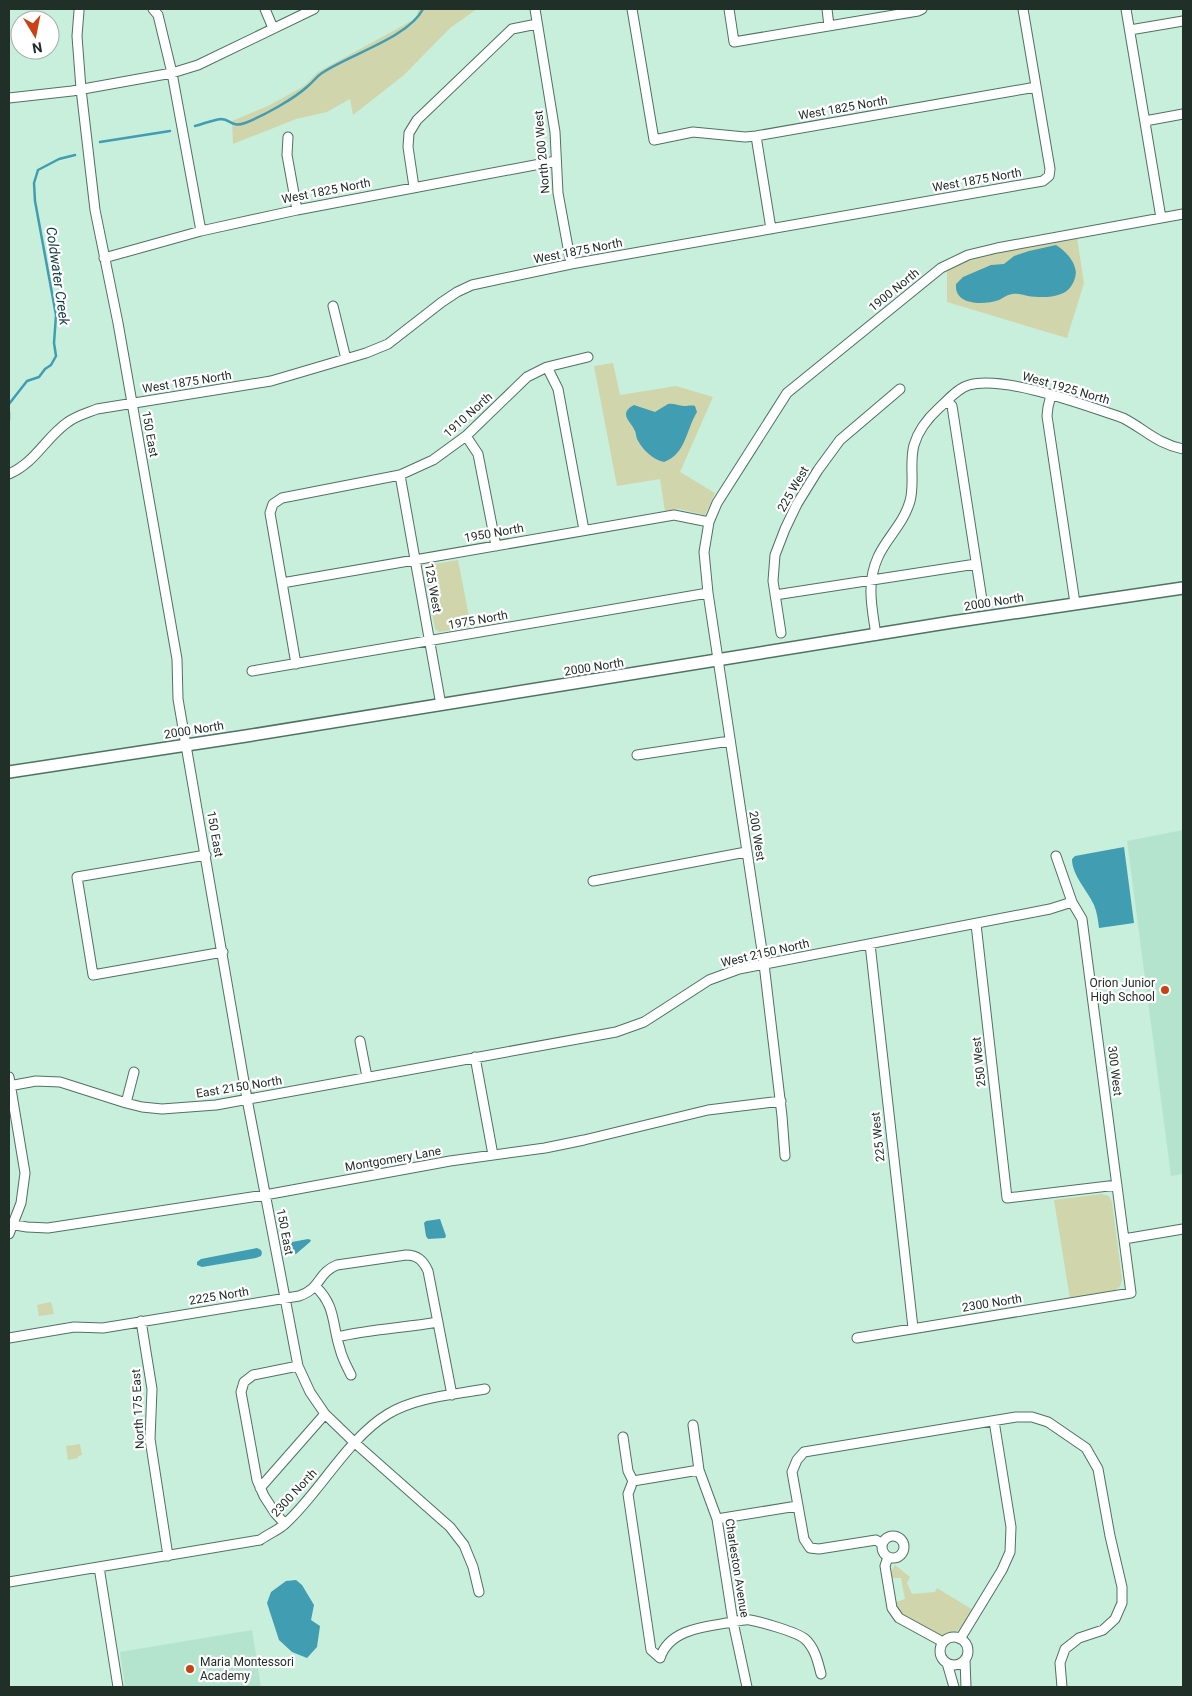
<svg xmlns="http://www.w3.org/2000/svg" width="1192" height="1696" font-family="Roboto,sans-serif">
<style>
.built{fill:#b5e4ce}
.green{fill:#d0d5ac}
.water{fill:#409db2}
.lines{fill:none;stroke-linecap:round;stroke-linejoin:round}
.stream{stroke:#409db2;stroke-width:2.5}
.minor-casing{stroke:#4f7262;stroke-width:11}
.tertiary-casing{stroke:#4f7262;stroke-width:14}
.minor{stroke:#fff;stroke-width:9}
.tertiary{stroke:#fff;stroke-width:11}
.poi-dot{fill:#ca4213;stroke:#fff;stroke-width:2}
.labels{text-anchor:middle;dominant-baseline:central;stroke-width:4.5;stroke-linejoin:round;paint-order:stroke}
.street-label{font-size:12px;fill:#202f28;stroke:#fff}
.poi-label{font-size:12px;fill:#202f28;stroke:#fff;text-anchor:end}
.water-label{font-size:14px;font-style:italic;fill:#113c45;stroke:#fff}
</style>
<rect width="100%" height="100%" fill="#c7efdb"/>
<!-- built -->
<path class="built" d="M1183,830V1174L1171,1176L1127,841Z
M252,1630L261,1687H125L120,1652Z"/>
<!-- green -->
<path class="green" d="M419,9H477L450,28L404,75L353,115L350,99L327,112L296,119L233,144L232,121L270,105L304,86L318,72L415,19Z
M1077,238L1084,283L1067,338L947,302V271L971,258L1000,251Z
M613,363L620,395L676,386L713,397L680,472L715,493L705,515L679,509L665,511L660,479L617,486L594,366Z
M458,560L471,627L439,632L435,629L425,569L429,565Z
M1101,1194L1109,1196L1112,1202L1122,1279L1120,1287L1111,1292L1070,1299L1054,1200Z
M51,1302L54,1314L39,1316L37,1305Z
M80,1444L82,1455L78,1456V1458L68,1460L66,1446Z
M895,1565L910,1577L907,1583L912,1594L935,1592L937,1588L973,1610C965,1622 959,1635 943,1636C925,1629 901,1622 896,1602L905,1599L901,1578H892V1570Z"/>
<!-- water -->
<path class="water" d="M1056,245C1064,250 1073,259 1075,268C1077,273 1075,279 1073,283C1066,299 1042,298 1028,296C1023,295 1018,293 1013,294C1008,294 1003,298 999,300C984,305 954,306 956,284L963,277L991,265L1004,264L1014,256L1029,251Z
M668,404C674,403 678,406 684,406C688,406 691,405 695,406L697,412C686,430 686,454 664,462C653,460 642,449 637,439C636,436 636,433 635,431C632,422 617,414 634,405L655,412Z
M1124,847L1134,923L1099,928C1098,920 1097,912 1094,905C1087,890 1072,875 1072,859L1075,856Z
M440,1219L446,1236L445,1238L428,1239L426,1236L424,1223L426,1221Z
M308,1239L311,1240L310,1242L296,1254L291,1252L289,1249L292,1242Z
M257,1248L261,1250L262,1253L261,1256L256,1258L202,1267L197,1265V1262L201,1259Z
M296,1580L302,1585L314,1605L311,1620L320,1626L317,1647L307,1658L292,1652L279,1640L267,1603L271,1592L286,1581Z"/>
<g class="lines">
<!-- stream -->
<path class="stream" d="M195,126C203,124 212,120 221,119C231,119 231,128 245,123C263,116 294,99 308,86C313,82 316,77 322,73C348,55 408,38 423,9
M100,142L170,131
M9,404L27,381L39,377L45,369L51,365L56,356L54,343L56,315L35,201L34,183L38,170L59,159L75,155
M9,412V420"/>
<defs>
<path id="minor" d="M153,9L158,15L172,73L201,231
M265,9L273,28
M535,9L555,132L558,193L571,264
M632,9L654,140L693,132L745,137L756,136L1036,87
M729,9L734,42L918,11L922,9
M827,9L829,26
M1126,9L1161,218
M79,11L77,36L81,89L95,210L118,323L177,659L178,699L247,1099L298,1366L310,1392L325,1414L355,1443L450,1527L464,1545L473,1567L479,1592
M1130,30L1183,21
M9,98L72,91L172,73L198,65L314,9
M1145,121L1183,114
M756,136L771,229
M288,137L287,155L297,210
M414,187L408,147L409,133L417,120L512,29L537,24
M104,258L201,231L297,210L556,161
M333,306L346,359
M547,367L558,389L584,530
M1051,395L1048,407L1047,416L1075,603
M947,401L952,406L982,600
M466,436L478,454L496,546
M9,474C36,462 45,438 68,422C76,416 87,413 97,409L271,381L366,353L388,344L442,302L457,292L472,285L571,264L1043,181L1049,176L1050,169L1023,9
M400,475L441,705
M282,583L674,515L709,522
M775,595L976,564
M781,633L773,581L775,555L785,529L797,504L818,470L840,440L900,389
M876,635C872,608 866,583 878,557C887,537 903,525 910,501C915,483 909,463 914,445C918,431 928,418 939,408C948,400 958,388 969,385C1005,375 1087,406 1123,418C1146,430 1156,443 1183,449
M296,664L270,513L273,504L282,498L400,475L433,460L466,436L527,377L547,367L588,357
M252,671L708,593
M637,755L730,741
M206,855L77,877L93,975L223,952
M593,881L746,852
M976,924L1007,1198L1117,1185
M870,944L913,1328
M360,1041L367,1077
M475,1057L493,1155
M9,1077L25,1173L21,1203L9,1234
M9,1086L36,1081L60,1082L126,1103L142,1107L162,1109L216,1105L616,1032L644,1022L709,980L739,969L1050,909L1072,902
M126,1103L134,1072
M785,1156L782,1116L764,964L708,593L704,552L709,522L717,503L787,393L941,268L968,255L997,248L1183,214
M9,1224L27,1227L48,1228L265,1195L450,1161L545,1148L584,1140L708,1110L781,1101
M1124,1239L1183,1229
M316,1287C336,1306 332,1325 340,1349C342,1358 347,1367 351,1375
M141,1321L152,1389L150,1439L168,1556
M337,1337C370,1329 404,1328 438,1322
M9,1338L74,1327L103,1328L299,1296C322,1288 317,1273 337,1265L406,1255C417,1255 423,1260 428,1271L452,1395
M857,1338L1131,1293L1082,919L1072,902L1056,856
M693,1425L699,1470L717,1519L733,1622L747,1687
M623,1437L628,1471L633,1481L628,1494L651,1650L660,1658C669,1630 702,1627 727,1623C735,1622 743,1619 750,1620C761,1622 797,1632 805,1639C815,1648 818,1662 821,1674
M633,1481L699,1470
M260,1488L325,1414
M717,1519L797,1506
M285,1524L275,1513L264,1496L257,1480L241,1392L244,1382L253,1375L298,1366
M882 1547a11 11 0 1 1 22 0a11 11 0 1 1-22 0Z
M882,1544L876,1540L819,1549L810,1548L804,1539L792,1472L797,1460L804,1452L1016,1417H1032L1048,1422L1086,1448L1098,1469L1110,1536L1122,1587V1603L1115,1619L1103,1630L1079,1638L1065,1649L1060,1663L1062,1687
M888,1557L885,1566L892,1608L899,1618L943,1642
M99,1567L118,1687
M9,1582L260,1540C268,1534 279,1530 286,1523C320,1492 348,1438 388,1414C416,1397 453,1395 485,1389
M940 1651a14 14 0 1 1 28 0a14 14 0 1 1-28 0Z
M960,1639L1002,1570L1010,1552L1011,1527L994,1421
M965,1660L966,1687
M947,1663L954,1687"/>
<path id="tertiary" d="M9,772L246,736L952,622L1183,588"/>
</defs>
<!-- minor casing -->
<use href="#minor" class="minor-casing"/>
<!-- tertiary casing -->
<use href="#tertiary" class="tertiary-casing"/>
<!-- minor -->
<use href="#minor" class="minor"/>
<!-- tertiary -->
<use href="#tertiary" class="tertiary"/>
</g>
<!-- markers -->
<g class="poi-dot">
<circle cx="1165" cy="990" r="5"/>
<circle cx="190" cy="1669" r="5"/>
</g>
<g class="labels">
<!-- street labels -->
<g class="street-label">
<text transform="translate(843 108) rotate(-10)">West 1825 North</text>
<text transform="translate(542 152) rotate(-95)">North 200 West</text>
<text transform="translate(977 180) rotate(-10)">West 1875 North</text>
<text transform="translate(326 191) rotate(-11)">West 1825 North</text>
<text transform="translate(578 251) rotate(-11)">West 1875 North</text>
<text transform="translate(894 290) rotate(-39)">1900 North</text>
<text transform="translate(187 382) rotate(-9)">West 1875 North</text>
<text transform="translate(1066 388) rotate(16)">West 1925 North</text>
<text transform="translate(468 415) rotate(-42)">1910 North</text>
<text transform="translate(150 434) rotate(80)">150 East</text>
<text transform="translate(793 489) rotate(-60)">225 West</text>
<text transform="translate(494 533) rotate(-10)">1950 North</text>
<text transform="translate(433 588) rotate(80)">125 West</text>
<text transform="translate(994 602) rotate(-9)">2000 North</text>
<text transform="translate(478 620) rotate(-10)">1975 North</text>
<text transform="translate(594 667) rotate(-9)">2000 North</text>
<text transform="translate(194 730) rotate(-9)">2000 North</text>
<text transform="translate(215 834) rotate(80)">150 East</text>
<text transform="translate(757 836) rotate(81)">200 West</text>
<text transform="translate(765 953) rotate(-13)">West 2150 North</text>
<text transform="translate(979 1062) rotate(-96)">250 West</text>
<text transform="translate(1115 1071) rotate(83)">300 West</text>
<text transform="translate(239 1087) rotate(-9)">East 2150 North</text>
<text transform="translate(878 1137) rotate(-96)">225 West</text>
<text transform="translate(393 1159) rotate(-10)">Montgomery Lane</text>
<text transform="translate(285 1232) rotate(79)">150 East</text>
<text transform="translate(219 1296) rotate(-9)">2225 North</text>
<text transform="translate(992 1303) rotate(-9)">2300 North</text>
<text transform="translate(138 1409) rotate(-93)">North 175 East</text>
<text transform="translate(294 1493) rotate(-47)">2300 North</text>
<text transform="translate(737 1568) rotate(81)">Charleston Avenue</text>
</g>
<!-- poi labels -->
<g class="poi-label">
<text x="1155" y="983">Orion Junior<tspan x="1155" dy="14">High School</tspan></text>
<text x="200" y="1662" text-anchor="start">Maria Montessori<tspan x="200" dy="14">Academy</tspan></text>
</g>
<!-- water labels -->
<g class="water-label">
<text transform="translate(58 276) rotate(82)">Coldwater Creek</text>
</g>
</g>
<!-- border -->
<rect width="1192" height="1696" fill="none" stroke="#202f28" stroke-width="20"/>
<!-- north arrow -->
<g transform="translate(35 35) rotate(170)"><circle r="24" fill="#ffffff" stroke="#a6aca9"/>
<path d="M0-4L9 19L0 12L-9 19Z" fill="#ca4213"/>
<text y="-8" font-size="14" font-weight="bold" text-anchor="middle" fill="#202f28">N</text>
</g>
</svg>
